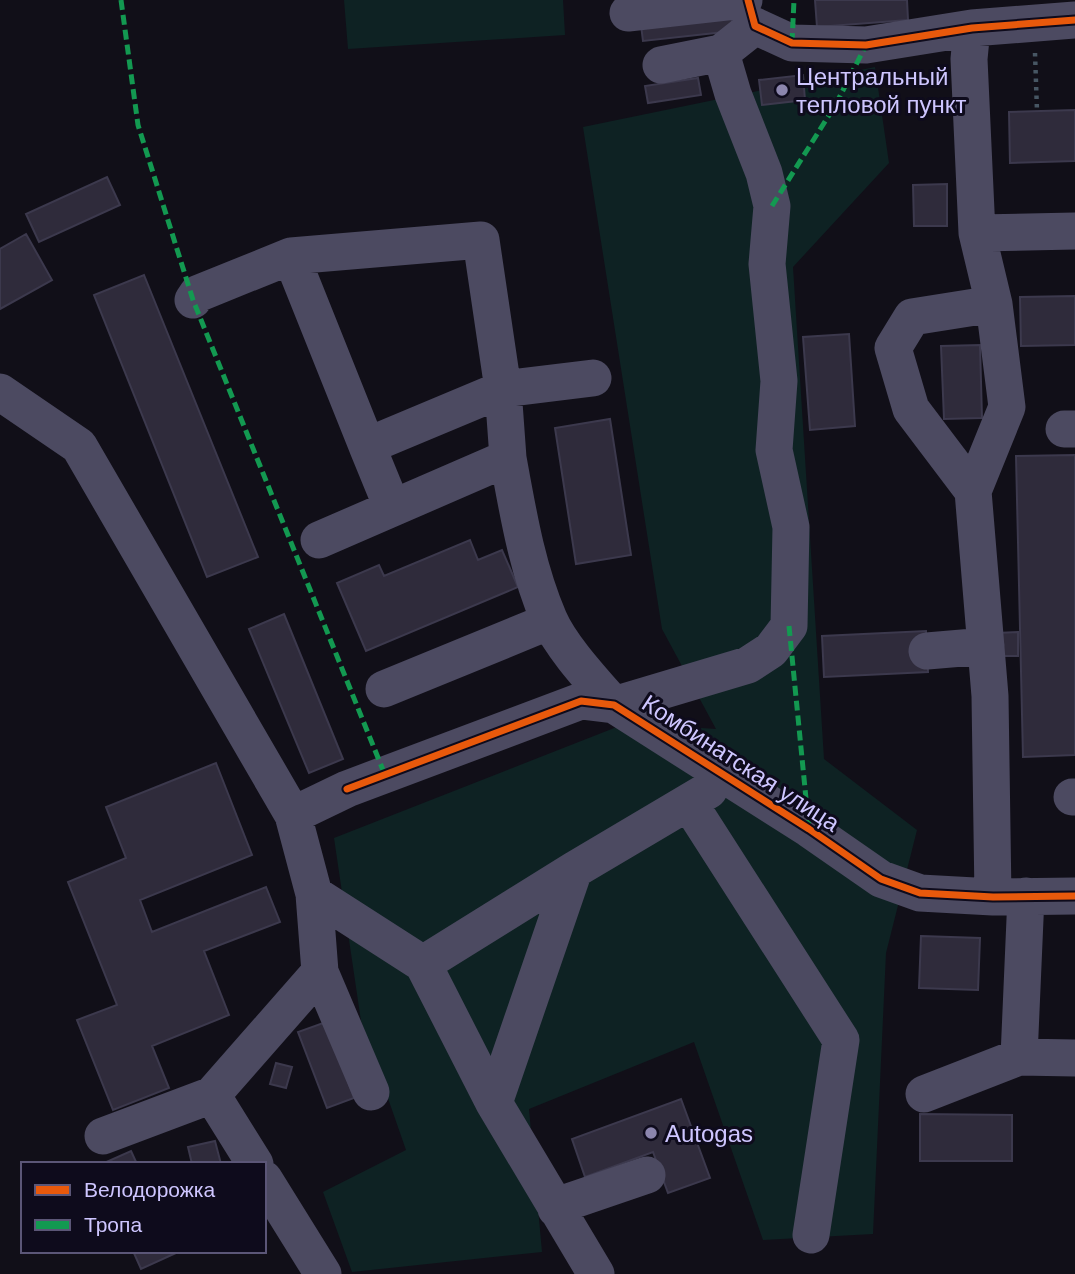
<svg xmlns="http://www.w3.org/2000/svg" width="1075" height="1274" font-family="Arial,sans-serif">
<style>
.green{fill:#0e2223}
.building{fill:#2f2b3b;stroke:#3c394d;stroke-width:2}
.lines{fill:none;stroke-linecap:round;stroke-linejoin:round}
.path{stroke:#475663;stroke-width:4.5;stroke-dasharray:3.5 5;stroke-linecap:butt}
.minor{stroke:#4c4a61;stroke-width:37}
.quiet{stroke:#139951;stroke-width:5;stroke-dasharray:10 5;stroke-linecap:butt}
.cycleway-casing{stroke:#0e0b1c;stroke-width:11}
.cycleway{stroke:#e8590c;stroke-width:7}
.poi-dot{fill:#8c86ae;stroke:#0e0b1c;stroke-width:2.5}
.labels{text-anchor:middle;dominant-baseline:central;stroke-width:6;stroke-linejoin:round;paint-order:stroke}
.poi-label{font-size:24px;fill:#cec6ff;stroke:#0e0b1c;text-anchor:start}
.street-label{font-size:24px;fill:#cec6ff;stroke:#0e0b1c}
</style>
<rect width="100%" height="100%" fill="#110f18"/>
<!-- green -->
<path class="green" d="M344,0H563L565,35L348,49Z
M875,67L889,163L793,267L824,759L917,830L886,953L873,1234L763,1240L694,1042L529,1109L542,1252L352,1272L323,1192L406,1150L361,1021L334,838L627,723L716,729L662,629L583,127Z"/>
<!-- building -->
<path class="building" d="M815,0H907L908,20L817,27Z
M731,14L733,31L643,41L641,25Z
M803,75L805,100L762,105L759,80Z
M698,78L701,95L648,103L645,86Z
M1075,110V161L1010,163L1009,112Z
M107,177L120,205L39,242L26,214Z
M947,184V226H914L913,185Z
M26,234L52,280L0,309V249Z
M144,275L258,557L207,577L94,295Z
M1075,296V345L1021,346L1020,297Z
M849,334L855,426L810,430L803,337Z
M980,345L982,418L944,419L941,346Z
M610,419L631,555L576,564L555,428Z
M1075,455V755L1023,757L1016,456Z
M470,540L478,560L502,550L518,587L366,651L337,583L379,565L384,576Z
M284,614L343,759L309,773L249,629Z
M926,631L928,672L824,677L822,636Z
M1018,632V656H997V633Z
M216,763L252,855L140,900L152,932L266,887L280,922L204,951L229,1015L152,1046L169,1088L113,1110L77,1020L117,1005L68,882L126,858L106,807Z
M921,936L980,938L978,990L919,988Z
M326,1022L354,1098L327,1108L298,1032Z
M276,1063L292,1067L286,1088L270,1084Z
M681,1099L710,1178L668,1193L653,1152L585,1177L572,1139Z
M920,1114L1012,1115V1161H920Z
M215,1141L221,1164H192L188,1147Z
M131,1151L137,1164H102Z
M133,1251H175L176,1253L141,1269Z"/>
<g class="lines">
<!-- path -->
<path class="path" d="M1035,53L1037,111"/>
<!-- minor -->
<path class="minor" d="M628,13L744,0
M755,26L792,43L866,45L972,28L1075,20
M972,28L969,59L977,233L994,304L1007,407L973,491L990,696L993,897
M661,65L721,53
M977,233L1075,231
M291,256L367,446
M193,300L197,294L291,256L481,240L503,389L508,458
M0,392L79,446L293,815L347,789L581,701L614,705L809,829L881,879L920,893L993,897L1075,896
M1064,429H1075
M973,491L911,409L893,348L912,317L994,304
M392,507L367,446L503,389L593,378
M319,540L508,458C518,513 527,568 549,619C561,647 594,682 614,705L748,665L771,650L789,626L791,527L774,450L779,381L767,264L772,206L764,173L733,94L721,53L755,26
M927,651L986,646
M384,689L550,621
M1072,797H1075
M689,803L841,1040L811,1235
M314,894L423,964L494,1103L596,1274
M423,964L574,870L709,790
M320,972L371,1092
M1019,1057L1026,896
M924,1094L1019,1057L1075,1058
M494,1103L574,870
M103,1136L212,1095
M255,1164L212,1095L320,972L314,894L293,815
M264,1179L323,1274
M556,1209L568,1202L647,1175"/>
<!-- quiet -->
<path class="quiet" d="M121,0L138,125L193,300L385,775
M792,43L794,0
M772,206L836,104L866,45
M789,626L809,829"/>
<defs>
<path id="cycleway" d="M748,0L755,26L792,43L866,45L972,28L1075,20
M347,789L581,701L614,705L809,829L881,879L920,893L993,897L1075,896"/>
</defs>
<!-- cycleway casing -->
<use href="#cycleway" class="cycleway-casing"/>
<!-- cycleway -->
<use href="#cycleway" class="cycleway"/>
</g>
<!-- markers -->
<g class="poi-dot">
<circle cx="782" cy="90" r="7"/>
<circle cx="651" cy="1133" r="7"/>
</g>
<g class="labels">
<!-- poi labels -->
<g class="poi-label">
<text x="796" y="76">Центральный<tspan x="796" dy="28">тепловой пункт</tspan></text>
<text x="665" y="1133">Autogas</text>
</g>
<!-- street labels -->
<g class="street-label">
<text transform="translate(741 763) rotate(33)">Комбинатская улица</text>
</g>
</g>
<!-- legend -->
<rect x="21" y="1162" width="245" height="91" fill="#0e0b1c" stroke="#5b5677" stroke-width="2"/>
<rect x="35" y="1185" width="35" height="10" fill="#e8590c" stroke="#5b5677" stroke-width="2"/>
<text x="84" y="1197" font-size="21" fill="#cec6ff">Велодорожка</text>
<rect x="35" y="1220" width="35" height="10" fill="#139951" stroke="#5b5677" stroke-width="2"/>
<text x="84" y="1232" font-size="21" fill="#cec6ff">Тропа</text>
</svg>
